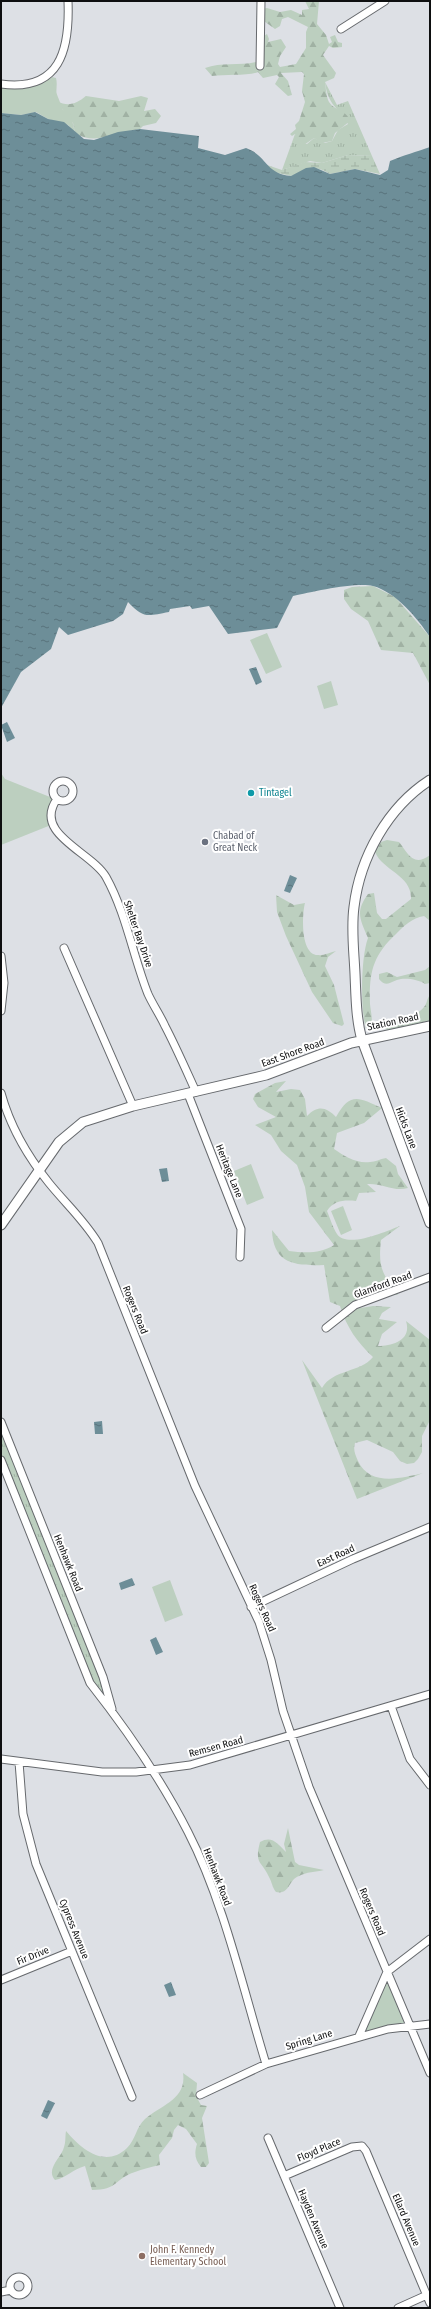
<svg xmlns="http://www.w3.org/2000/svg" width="431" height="2309" font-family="'Fira Sans Condensed',sans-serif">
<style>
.grass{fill:url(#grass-tufts)}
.forest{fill:url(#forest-firs)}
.wetland{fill:url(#wetland-marsh)}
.green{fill:#bccfbf}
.water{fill:url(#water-ripples)}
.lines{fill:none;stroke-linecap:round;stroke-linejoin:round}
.street-casing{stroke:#66696d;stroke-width:9}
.secondary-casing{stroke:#66696d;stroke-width:11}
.street{stroke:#fff;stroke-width:7}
.secondary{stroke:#fff;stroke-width:9}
.culture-dot{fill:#0f9aa8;stroke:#fff;stroke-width:1.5}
.worship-dot{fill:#6b7280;stroke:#fff;stroke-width:1.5}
.education-dot{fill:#8d6e63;stroke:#fff;stroke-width:1.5}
.labels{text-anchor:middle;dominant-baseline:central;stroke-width:4;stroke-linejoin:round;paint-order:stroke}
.culture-label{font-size:10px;fill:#0d838f;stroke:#fff;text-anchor:start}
.worship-label{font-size:10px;fill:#5b616d;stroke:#fff;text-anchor:start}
.street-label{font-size:10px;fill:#0e0f10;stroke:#fff}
.education-label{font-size:10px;fill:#785e54;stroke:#fff;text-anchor:start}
</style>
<defs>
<pattern id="grass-tufts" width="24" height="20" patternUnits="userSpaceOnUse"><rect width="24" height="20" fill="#bccfbf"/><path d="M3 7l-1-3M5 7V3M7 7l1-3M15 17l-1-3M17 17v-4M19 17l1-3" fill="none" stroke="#a0b1a3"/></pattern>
<pattern id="forest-firs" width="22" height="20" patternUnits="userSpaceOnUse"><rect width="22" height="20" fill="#bccfbf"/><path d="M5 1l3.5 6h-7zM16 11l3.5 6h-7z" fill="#a0b1a3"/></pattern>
<pattern id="wetland-marsh" width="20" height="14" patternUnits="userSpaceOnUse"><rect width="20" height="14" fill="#bccfbf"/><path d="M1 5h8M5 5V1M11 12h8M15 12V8" fill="none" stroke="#a0b1a3"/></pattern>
<pattern id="water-ripples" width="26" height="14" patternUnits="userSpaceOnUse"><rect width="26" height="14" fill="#6d8e98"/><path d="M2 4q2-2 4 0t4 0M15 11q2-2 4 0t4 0" fill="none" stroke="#58727b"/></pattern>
</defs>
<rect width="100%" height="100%" fill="#dde0e5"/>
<!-- grass -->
<path class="grass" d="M325,82L337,105L348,101L372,156L348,155L322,163L310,161L282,170L295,134L301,143L307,144L314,138L325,143L332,141L338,130L348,124C337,105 328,106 325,82Z
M1,1422L114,1713L90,1683L1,1460Z"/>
<!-- forest -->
<path class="forest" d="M305,1H319L317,24L326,35L329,44L332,42L330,37L335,35L338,42L342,43V47L333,48L329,46L323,55L336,73L334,78L325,82C326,88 326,96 329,102C335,111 347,110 350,121L335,133L332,141L322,143L314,138L304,145L297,141L295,134L292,136L290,134L296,129L295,125L299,121L305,102L302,91L304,74L302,72L281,73L288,81L292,95L288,96L275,84L279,77L277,75L263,78L258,72C248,76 225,74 212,76L205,68C221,62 239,66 256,62L264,36L267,34L269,39L268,42L281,39L286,47L280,56L278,64L280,67L296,64L306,48V32L308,27L288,17L282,19L280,26L275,29L261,19V9L267,8L280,12L291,10L302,15V10L309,9Z
M52,77L56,78C58,85 55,93 57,101C68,107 76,104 86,96L119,101L141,96L148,98L144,111L155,109L161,116L156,123L143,126L140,129C118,132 95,146 75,133L73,123L45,86Z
M373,586L395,597L430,637V685L413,653L381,650L368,621L351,609L344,599V590L352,587Z
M387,840L399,842C408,853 413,868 430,855V921L424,916C412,918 404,926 396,934C372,956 369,974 370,1004C371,1013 373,1020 371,1029L366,1028C360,1009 361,956 368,938C360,919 355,912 368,894L374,893L377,913L382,919H386L411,899C412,875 383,871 375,852L381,842Z
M276,895L294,905L305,903C302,914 300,955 318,955C323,956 331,952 336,951L328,957L325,966L334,985L344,1024L342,1026L333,1023L312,992L286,936L277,912Z
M430,966V983L425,984C420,980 408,978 401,979C392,980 387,989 379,979V974L387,972L397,977L425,970Z
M430,995V1022L388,1030L383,1028L382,1024L384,1021C396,1018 416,1018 424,1007C427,1004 427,998 430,995Z
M286,1081L276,1092L291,1089L300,1090L305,1099L307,1116C318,1105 326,1107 336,1117C350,1092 358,1097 382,1108L364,1123L337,1133L334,1149C344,1156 357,1164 370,1162C375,1162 380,1159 386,1158L396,1166L398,1174L408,1188C394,1192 382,1183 367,1184L376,1192L359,1193L356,1201C345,1200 334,1200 327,1211C330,1218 333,1228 337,1234C347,1249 387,1231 400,1226L381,1240C378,1268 382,1273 398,1295C378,1291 366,1292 354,1309L373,1306L391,1307L382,1313L379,1319L397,1322L382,1334L378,1346C393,1346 412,1340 406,1321L430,1340V1420L422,1436V1452L418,1459L414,1463L407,1464L400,1461L393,1452L367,1440L355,1443C353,1450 355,1454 358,1461C370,1487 402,1478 423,1473L357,1499L302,1360L322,1388C333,1369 360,1373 373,1357C357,1342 347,1328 340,1306L330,1302L324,1265C295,1266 273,1264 272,1230L289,1251C305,1253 320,1254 334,1245L309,1212L305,1187L297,1165L281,1151L271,1135L255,1125L276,1117L258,1107L253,1099L255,1094L275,1083Z
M288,1828L295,1862L299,1865L324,1870C316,1872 306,1872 299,1876C288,1880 290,1895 276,1892C272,1887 272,1882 269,1877C262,1861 254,1865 260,1842C272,1835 278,1844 286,1852L284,1844Z
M183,2073L197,2083L196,2096L201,2105L207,2106L202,2118L209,2163L206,2167H201C195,2160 194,2153 197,2144L186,2129L178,2125L174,2130L172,2138L159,2155L160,2165C151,2167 142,2169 135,2172C114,2179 118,2190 92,2190L85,2166C73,2169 66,2178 55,2180C45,2169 62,2157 64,2147C66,2142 65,2136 66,2131C81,2149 105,2169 127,2148C136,2139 136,2127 145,2119C161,2105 187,2099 183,2073Z"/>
<!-- wetland -->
<path class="wetland" d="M348,155L372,156L380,174L355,169L330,174C312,163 308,170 291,176L274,172L267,165L282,170L305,162L322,163Z"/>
<!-- green -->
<path class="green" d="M49,74L63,110L70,111L75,133L68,125L48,119L36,112L21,115L1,113V84L24,86Z
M267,633L282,667L266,674L250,640Z
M331,681L338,705L324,709L317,686Z
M1,773L5,779L55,799L51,825L1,845Z
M251,1164L264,1198L247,1205L234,1171Z
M343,1206L352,1230L341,1235L331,1211Z
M170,1580L183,1615L165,1622L152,1587Z
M387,1976L408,2025L363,2033Z"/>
<!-- water -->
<path class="water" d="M35,112L48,119L64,122L84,139L94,140L118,132L140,129L199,136L198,148L225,155L246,148C268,156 264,173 291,176L306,168L314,167L330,174L355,169L380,175L388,170L390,161C404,155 416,152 430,147V637C418,619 396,592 373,586C355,582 312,592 293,596L277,628L228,634L209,606L192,609L190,606L170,609L169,612C147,616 144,619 128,602L123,614L113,621L68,635L59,627L51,649L21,672L1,708V113L21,115Z
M256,667L262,682L256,685L249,669Z
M7,722L15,738L7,742L1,725Z
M290,875L297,878L290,893L284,891Z
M167,1168L169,1181L162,1182L159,1169Z
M102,1421L103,1434H95L94,1422Z
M132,1578L135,1585L121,1590L119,1583Z
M156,1637L163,1652L156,1655L150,1640Z
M171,1982L176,1995L169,1997L164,1985Z
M48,2100L55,2103L47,2119L41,2116Z"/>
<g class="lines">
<defs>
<path id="street" d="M341,29L385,1
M260,66L261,1
M1,84C60,92 70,50 68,1
M53 791a10 10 0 1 1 20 0a10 10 0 1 1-20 0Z
M57,799C32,834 92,852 106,877C126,913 133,956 148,994C153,1005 160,1015 165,1026C176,1047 186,1070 196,1092
M64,948L133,1106
M1,956L4,983L1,1011
M1,1093C10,1126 28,1157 49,1183C66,1204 84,1220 98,1243L195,1486L259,1622L271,1660L283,1711L309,1787L430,2073
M188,1094L241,1229L240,1257
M326,1328L355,1305L430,1277
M1,1422L103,1677L112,1709
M1,1460L90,1683C127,1730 161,1779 188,1832C224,1902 243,1989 266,2064
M251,1607L353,1559L430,1527
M391,1706L410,1759L430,1785
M1,1759L102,1772H136L190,1765L430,1694
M19,1762L23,1814L36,1864L132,2097
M1,1980L72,1951
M359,2036L387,1972L430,1939
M200,2095L266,2064L388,2029L430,2024
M268,2138L340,2308
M284,2176L352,2147L362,2146L366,2151L430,2303
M10 2286a9 9 0 1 1 18 0a9 9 0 1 1-18 0Z
M1,2292L11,2290
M398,2308L427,2295"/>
<path id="secondary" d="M430,780C388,807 360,857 354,907C351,929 354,951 355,974C356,996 356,1019 362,1040L430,1223
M1,1225L59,1142L83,1122L133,1106L266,1075L351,1043L430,1026"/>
</defs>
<!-- street casing -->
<use href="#street" class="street-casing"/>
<!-- secondary casing -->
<use href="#secondary" class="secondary-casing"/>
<!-- street -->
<use href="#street" class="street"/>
<!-- secondary -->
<use href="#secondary" class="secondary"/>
</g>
<!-- markers -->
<circle class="culture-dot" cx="251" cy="793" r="4"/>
<circle class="worship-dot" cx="205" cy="842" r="4"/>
<circle class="education-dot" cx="142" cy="2256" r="4"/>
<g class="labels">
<!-- culture labels -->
<g class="culture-label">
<text x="259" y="793">Tintagel</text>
</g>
<!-- worship labels -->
<g class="worship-label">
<text x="213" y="836">Chabad of<tspan x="213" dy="12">Great Neck</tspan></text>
</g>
<!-- street labels -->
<g class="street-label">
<text transform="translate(138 934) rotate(71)">Shelter Bay Drive</text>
<text transform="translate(393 1022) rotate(-12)">Station Road</text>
<text transform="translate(293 1053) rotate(-20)">East Shore Road</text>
<text transform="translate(406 1128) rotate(69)">Hicks Lane</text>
<text transform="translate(229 1171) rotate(68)">Heritage Lane</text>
<text transform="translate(383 1285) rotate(-20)">Glamford Road</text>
<text transform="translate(135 1310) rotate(68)">Rogers Road</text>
<text transform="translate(336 1556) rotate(-24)">East Road</text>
<text transform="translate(68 1563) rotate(68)">Henhawk Road</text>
<text transform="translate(262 1608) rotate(66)">Rogers Road</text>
<text transform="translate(216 1747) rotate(-15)">Remsen Road</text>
<text transform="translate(217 1877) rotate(69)">Henhawk Road</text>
<text transform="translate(372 1912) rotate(67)">Rogers Road</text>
<text transform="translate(74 1929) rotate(68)">Cypress Avenue</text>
<text transform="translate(33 1956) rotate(-22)">Fir Drive</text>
<text transform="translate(309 2040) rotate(-17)">Spring Lane</text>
<text transform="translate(319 2150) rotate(-23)">Floyd Place</text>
<text transform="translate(313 2219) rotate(67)">Hayden Avenue</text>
<text transform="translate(406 2220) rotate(67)">Ellard Avenue</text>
</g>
<!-- education labels -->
<g class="education-label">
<text x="150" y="2250">John F. Kennedy<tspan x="150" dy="12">Elementary School</tspan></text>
</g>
</g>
<!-- border -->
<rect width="431" height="2309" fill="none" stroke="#0e0f10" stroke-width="4"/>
</svg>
